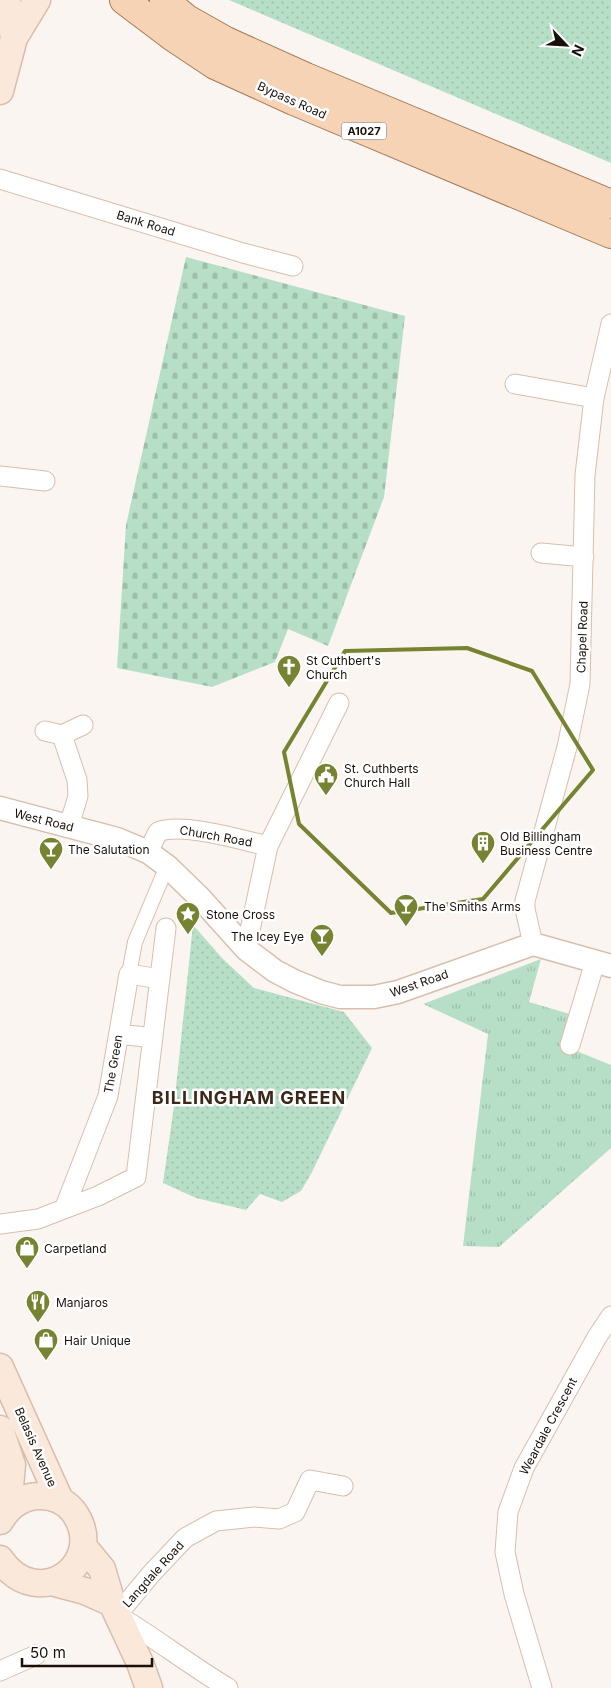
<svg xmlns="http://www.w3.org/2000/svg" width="611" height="1688" font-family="Inter,sans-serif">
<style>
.grass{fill:url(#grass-tufts)}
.cemetery{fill:url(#cemetery-stones)}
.park{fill:url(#park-dots)}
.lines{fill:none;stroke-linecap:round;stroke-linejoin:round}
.pedestrian-casing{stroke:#d8beab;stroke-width:16}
.minor-casing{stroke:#d8beab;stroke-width:21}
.tertiary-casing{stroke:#d8beab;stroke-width:25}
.secondary-casing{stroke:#d8beab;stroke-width:29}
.primary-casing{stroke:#a37c58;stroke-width:30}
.pedestrian{stroke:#fff;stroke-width:14}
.minor{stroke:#fff;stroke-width:19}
.tertiary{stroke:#fff;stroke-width:22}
.secondary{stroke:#fae9da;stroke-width:26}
.primary{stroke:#f5d3b4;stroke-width:28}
.marked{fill:none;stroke:#768330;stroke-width:4;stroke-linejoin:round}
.labels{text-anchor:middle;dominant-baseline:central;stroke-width:5;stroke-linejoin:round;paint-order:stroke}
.shield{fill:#fff;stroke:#5e5854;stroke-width:1}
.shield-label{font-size:11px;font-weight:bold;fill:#19100a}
.street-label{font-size:12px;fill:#19100a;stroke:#fff}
.poi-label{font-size:12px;fill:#19100a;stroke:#fff;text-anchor:start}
.district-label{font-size:18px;font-weight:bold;letter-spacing:1px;fill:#3b2819;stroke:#fff}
</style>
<defs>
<pattern id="grass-tufts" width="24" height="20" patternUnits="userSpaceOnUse" patternTransform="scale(1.25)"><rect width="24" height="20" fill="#b7dfc7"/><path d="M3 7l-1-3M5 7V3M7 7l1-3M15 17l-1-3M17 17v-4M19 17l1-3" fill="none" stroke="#9dbeaa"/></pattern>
<pattern id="cemetery-stones" width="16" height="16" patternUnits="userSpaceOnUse" patternTransform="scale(1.25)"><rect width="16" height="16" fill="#b7dfc7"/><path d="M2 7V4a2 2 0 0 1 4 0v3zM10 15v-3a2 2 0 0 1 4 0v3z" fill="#9dbeaa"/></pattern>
<pattern id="park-dots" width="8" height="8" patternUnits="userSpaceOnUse" patternTransform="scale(1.25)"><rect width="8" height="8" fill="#b7dfc7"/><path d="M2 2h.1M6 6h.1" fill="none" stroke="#9dbeaa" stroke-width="1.8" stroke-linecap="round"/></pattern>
</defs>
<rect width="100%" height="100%" fill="#fbf5f2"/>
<!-- grass -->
<path class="grass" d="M541,959L529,1002L573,1015L574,1050L611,1065V1148L499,1247L463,1246L488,1034L423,1004Z"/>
<!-- cemetery -->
<path class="cemetery" d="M186,257L405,316L384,497L328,646L288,629L275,662L212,687L117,668L126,525Z"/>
<!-- park -->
<path class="park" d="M229,0H611V163Z
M193,925L223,959L254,988L344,1012L372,1048L312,1172L301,1191L282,1202L260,1194L246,1210L196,1198L163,1183L174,1106Z"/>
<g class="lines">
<defs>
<path id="pedestrian" d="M129,974L135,942L167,866"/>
<path id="minor" d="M0,179L243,253L293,266
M515,384L594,398
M0,476L45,481
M541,553L584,557
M45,731L62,735L83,725
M62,735L77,780L78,796L69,826
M148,852L158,832C182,822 241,840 268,846
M533,944L525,909V901L567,747L580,684L585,475L594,398L611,324
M246,949L268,846L339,703
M119,1034L153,1038
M570,1045L595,962
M65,1207L108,1096L129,974L160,979
M0,1224L38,1219L98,1196L136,1177L166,928
M0,1671L36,1655
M228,1688C190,1665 155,1638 117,1615L151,1574L185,1538L216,1521L254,1517L279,1519L295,1512L310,1480L343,1486
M542,1688L514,1594L505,1552L508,1512L524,1468L597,1337L611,1316"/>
<path id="tertiary" d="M0,808L117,839L148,852L167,866L201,899L246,949L275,971L294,981L321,992L340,997H374L398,992L533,944L611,966"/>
<path id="secondary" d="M7,0L14,38
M0,91L14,38L37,0
M0,1367L60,1500
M0,1429L12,1465L8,1509
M0,1521C9,1506 22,1496 40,1496C52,1496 65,1501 73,1511C110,1561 39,1616 0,1559
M83,1546L102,1569L112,1603L140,1663L149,1688
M51,1582L85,1591L112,1603"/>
<path id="primary" d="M124,0L173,37L215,65L294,101L611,234
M164,0L187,19L226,41L306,77L611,204"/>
</defs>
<!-- pedestrian casing -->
<use href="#pedestrian" class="pedestrian-casing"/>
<!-- minor casing -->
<use href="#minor" class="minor-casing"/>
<!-- tertiary casing -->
<use href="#tertiary" class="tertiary-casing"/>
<!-- secondary casing -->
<use href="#secondary" class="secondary-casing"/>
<!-- primary casing -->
<use href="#primary" class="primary-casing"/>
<!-- pedestrian -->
<use href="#pedestrian" class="pedestrian"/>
<!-- minor -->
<use href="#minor" class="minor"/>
<!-- tertiary -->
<use href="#tertiary" class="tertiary"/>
<!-- secondary -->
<use href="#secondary" class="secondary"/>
<!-- primary -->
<use href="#primary" class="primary"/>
</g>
<!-- marked area -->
<path class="marked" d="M467,648L532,671L593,770L483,899L391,913L299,824L284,752L345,651Z"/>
<!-- icons -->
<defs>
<symbol id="church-pin" viewBox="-11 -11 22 30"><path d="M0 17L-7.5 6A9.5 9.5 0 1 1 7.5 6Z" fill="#768330" stroke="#fff"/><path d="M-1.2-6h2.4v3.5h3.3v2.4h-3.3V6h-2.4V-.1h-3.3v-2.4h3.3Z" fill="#fff"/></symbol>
<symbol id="civic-pin" viewBox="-11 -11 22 30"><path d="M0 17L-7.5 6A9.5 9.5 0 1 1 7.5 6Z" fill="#768330" stroke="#fff"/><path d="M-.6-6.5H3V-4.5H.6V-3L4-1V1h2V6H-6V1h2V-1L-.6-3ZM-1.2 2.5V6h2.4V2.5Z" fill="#fff"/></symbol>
<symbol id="building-pin" viewBox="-11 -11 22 30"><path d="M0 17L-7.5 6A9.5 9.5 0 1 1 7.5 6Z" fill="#768330" stroke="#fff"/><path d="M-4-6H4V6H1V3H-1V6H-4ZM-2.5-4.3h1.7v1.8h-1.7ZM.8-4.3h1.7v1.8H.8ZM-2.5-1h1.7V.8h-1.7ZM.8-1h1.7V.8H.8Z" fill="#fff"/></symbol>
<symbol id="bar-pin" viewBox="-11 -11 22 30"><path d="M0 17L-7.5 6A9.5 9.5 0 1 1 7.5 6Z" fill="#768330" stroke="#fff"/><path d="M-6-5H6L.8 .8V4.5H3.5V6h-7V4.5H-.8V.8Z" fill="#fff"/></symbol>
<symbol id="sight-pin" viewBox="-11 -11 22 30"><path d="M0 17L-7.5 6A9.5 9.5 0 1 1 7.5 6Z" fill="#768330" stroke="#fff"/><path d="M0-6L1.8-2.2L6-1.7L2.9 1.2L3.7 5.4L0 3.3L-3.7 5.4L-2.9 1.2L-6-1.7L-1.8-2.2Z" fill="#fff"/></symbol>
<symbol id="shop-pin" viewBox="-11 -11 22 30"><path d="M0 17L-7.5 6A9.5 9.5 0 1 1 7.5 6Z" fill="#768330" stroke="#fff"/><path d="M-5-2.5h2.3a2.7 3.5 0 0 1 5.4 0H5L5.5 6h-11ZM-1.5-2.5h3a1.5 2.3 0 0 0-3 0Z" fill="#fff"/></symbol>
<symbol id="restaurant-pin" viewBox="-11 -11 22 30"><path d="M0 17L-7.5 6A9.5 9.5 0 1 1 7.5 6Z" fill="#768330" stroke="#fff"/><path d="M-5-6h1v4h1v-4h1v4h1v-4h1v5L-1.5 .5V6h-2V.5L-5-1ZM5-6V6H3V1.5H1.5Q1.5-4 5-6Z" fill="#fff"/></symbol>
</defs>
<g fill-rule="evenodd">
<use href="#church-pin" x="275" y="653" width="28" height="38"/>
<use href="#civic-pin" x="312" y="761" width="28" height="38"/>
<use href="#building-pin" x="469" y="829" width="28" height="38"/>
<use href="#bar-pin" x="37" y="835" width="28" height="38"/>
<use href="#bar-pin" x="392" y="892" width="28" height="38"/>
<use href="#sight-pin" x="174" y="900" width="28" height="38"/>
<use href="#bar-pin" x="308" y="922" width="28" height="38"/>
<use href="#shop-pin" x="13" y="1234" width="28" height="38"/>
<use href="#restaurant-pin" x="24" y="1288" width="28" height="38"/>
<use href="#shop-pin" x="32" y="1326" width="28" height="38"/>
</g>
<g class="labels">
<!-- shield labels -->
<rect class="shield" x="341.5" y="122.5" width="45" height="17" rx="4"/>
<g class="shield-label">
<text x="364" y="131">A1027</text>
</g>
<!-- street labels -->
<g class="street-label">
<text transform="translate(292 100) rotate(24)">Bypass Road</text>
<text transform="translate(146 223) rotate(17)">Bank Road</text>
<text transform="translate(582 637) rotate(-88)">Chapel Road</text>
<text transform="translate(44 820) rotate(14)">West Road</text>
<text transform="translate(216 836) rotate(10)">Church Road</text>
<text transform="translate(419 983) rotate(-19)">West Road</text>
<text transform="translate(113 1064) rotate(-80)">The Green</text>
<text transform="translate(548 1426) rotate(-62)">Weardale Crescent</text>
<text transform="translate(36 1447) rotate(66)">Belasis Avenue</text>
<text transform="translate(153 1574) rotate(-48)">Langdale Road</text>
</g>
<!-- poi labels -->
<g class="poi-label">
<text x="306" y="660">St Cuthbert's<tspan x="306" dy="14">Church</tspan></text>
<text x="344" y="768">St. Cuthberts<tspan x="344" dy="14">Church Hall</tspan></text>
<text x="500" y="836">Old Billingham<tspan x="500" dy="14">Business Centre</tspan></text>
<text x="68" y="849">The Salutation</text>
<text x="424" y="906">The Smiths Arms</text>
<text x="206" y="914">Stone Cross</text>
<text x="304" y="936" text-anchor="end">The Icey Eye</text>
<text x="44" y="1248">Carpetland</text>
<text x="56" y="1302">Manjaros</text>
<text x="64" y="1340">Hair Unique</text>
</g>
<!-- district labels -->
<g class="district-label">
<text x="249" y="1097">BILLINGHAM GREEN</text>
</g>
</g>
<!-- north arrow -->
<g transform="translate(566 45) rotate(115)" stroke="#ffffff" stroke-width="4" paint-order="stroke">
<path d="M0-4L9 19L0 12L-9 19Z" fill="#19100a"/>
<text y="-8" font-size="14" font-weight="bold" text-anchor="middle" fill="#19100a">N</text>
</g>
<!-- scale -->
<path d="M22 1658v8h130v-8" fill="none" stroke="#19100a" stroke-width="2.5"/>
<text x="30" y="1658" font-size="15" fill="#19100a" stroke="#ffffff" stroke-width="4" paint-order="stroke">50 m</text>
</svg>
